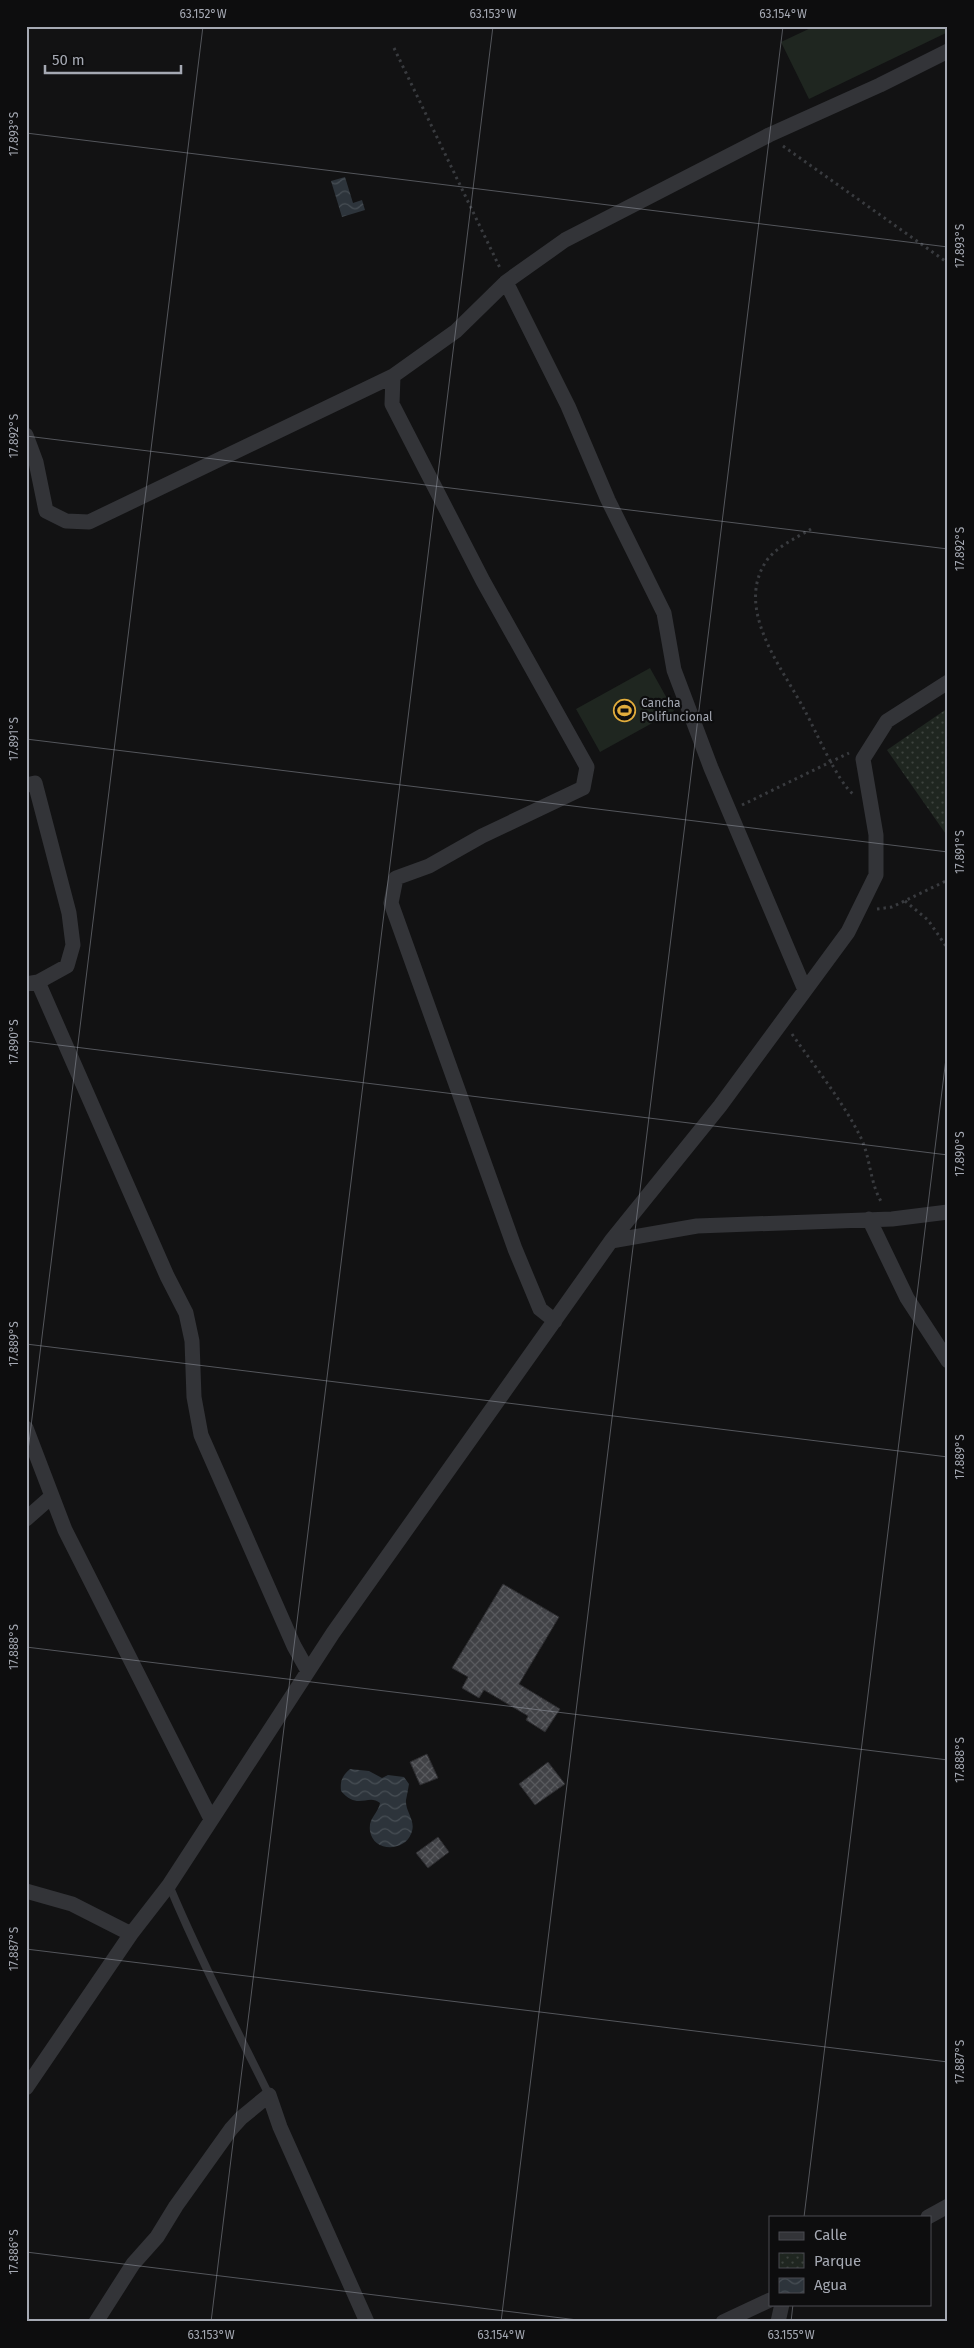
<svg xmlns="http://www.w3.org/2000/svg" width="974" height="2348" font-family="'Fira Sans',sans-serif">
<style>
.park{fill:url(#park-dots)}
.garden{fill:#1f2620}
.water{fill:url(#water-waves)}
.building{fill:url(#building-cross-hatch);stroke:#2c2c2f}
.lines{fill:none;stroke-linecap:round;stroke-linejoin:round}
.path{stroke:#393b3f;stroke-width:3;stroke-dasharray:2.5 4;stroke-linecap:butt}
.lane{stroke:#333438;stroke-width:8}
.street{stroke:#333438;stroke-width:15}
.ticks{fill:none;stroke:#a5a9b3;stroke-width:1;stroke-opacity:0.45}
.labels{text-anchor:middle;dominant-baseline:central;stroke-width:4.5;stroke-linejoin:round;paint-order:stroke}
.poi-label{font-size:12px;fill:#a5a9b3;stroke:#0d0d0e;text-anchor:start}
.neatline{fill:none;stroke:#a5a9b3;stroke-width:2}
.ticks-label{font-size:12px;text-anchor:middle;fill:#a5a9b3}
</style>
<defs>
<pattern id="park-dots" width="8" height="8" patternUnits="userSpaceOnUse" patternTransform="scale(1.25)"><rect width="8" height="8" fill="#1f2620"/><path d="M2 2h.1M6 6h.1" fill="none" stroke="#3d433e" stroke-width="1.8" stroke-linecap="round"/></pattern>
<pattern id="water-waves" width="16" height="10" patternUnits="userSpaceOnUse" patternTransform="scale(1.25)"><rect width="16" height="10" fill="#2d343b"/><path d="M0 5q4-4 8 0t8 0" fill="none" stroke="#484f55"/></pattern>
<pattern id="building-cross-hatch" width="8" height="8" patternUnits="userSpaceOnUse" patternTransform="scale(1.25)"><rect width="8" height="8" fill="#414246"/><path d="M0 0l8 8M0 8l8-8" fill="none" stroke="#595a5e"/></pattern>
</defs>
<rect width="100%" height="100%" fill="#121213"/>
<!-- park -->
<path class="park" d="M948,708V837L887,750Z"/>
<!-- garden -->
<path class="garden" d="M815,26H948V32L809,99L781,42Z
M650,668L674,711L600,752L576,709Z"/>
<!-- water -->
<path class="water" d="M345,177L353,203L362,200L365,210L342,217L331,181Z
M350,1769L369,1771L382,1778L388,1775L404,1777L409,1784C408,1790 407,1795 406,1800C405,1812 417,1821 411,1834C404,1852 373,1852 370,1831C368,1818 378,1814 380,1803C368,1793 358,1811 341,1791C340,1781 342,1776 350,1769Z"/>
<!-- building -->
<path class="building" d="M503,1584L559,1617L519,1684L560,1709L545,1732L526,1720L528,1716L484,1690L479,1698L462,1688L468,1677L452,1668Z
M427,1754L438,1778L420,1785L410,1762Z
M548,1762L565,1784L535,1805L519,1784Z
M438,1837L449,1852L428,1868L416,1853Z"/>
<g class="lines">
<!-- path -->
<path class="path" d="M394,48L500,268
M783,146L948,263
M811,529C796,538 774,548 765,563C735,612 784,670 805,711C816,731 837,781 853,794
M742,805L849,753
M905,901L928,920L948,949
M877,909L892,907L948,880
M792,1034C815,1067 841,1099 859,1134C871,1156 869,1182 882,1203"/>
<!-- lane -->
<path class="lane" d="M169,1885C199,1957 235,2026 269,2095"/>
<!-- street -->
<path class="street" d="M506,282L568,406L608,500L664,613L674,670L711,768L805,990
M26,435L36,462L46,511L66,521L89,522L393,376
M26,785L35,783L69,913L73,945L67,966L38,982L26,984
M38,982L167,1276L186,1313L192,1341L194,1397L201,1435L294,1646L308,1671
M869,1219L907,1298L948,1361
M611,1241L697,1226L892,1219L948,1212
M555,1321L540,1309L515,1249L391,903L396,878L429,866L482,836L583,788L587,767L483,581L392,404L393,376L456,331L506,282L565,240L769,135L880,85L948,51
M26,1428L65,1530L211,1819
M26,1519L51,1497
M26,1891L72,1904L131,1934
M26,2088L131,1934L169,1885L333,1633L611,1241L720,1106L848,932L876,875V835L863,759L887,721L948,682
M928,2217L948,2206
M96,2322L133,2264L157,2237L176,2206L231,2129L241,2118L269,2095L280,2127L367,2322
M723,2322L770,2300
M778,2322L782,2304"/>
</g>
<!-- ticks -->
<path class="ticks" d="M26,133L948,247M26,436L948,549M26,739L948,852M26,1041L948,1155M26,1344L948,1457M26,1467L203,26M26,1647L948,1760M26,1949L948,2062M804,2217L948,1042M26,2252L594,2322M211,2322L493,26M501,2322L783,26M791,2322L793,2304"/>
<!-- icons -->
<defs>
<symbol id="stadium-ring" viewBox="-11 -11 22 22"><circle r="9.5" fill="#0d0d0e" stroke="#e1ac3c" stroke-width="1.5"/><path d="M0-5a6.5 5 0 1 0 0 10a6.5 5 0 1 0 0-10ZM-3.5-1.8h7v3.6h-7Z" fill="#e1ac3c"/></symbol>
</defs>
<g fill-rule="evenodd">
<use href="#stadium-ring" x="612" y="698" width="25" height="25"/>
</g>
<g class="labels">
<!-- poi labels -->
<g class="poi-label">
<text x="641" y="703">Cancha<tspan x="641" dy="14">Polifuncional</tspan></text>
</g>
</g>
<!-- border -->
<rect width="974" height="2348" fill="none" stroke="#0d0d0e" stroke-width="55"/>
<!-- legend -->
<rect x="769" y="2216" width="162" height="90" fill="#0d0d0e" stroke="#4a4b50"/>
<rect x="779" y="2232" width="25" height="8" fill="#333438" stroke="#4a4b50"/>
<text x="814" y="2240" font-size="15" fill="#a5a9b3">Calle</text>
<rect x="779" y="2253" width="25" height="15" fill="url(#park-dots)" stroke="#4a4b50"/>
<text x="814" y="2266" font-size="15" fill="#a5a9b3">Parque</text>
<rect x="779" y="2278" width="25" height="15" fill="url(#water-waves)" stroke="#4a4b50"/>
<text x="814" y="2290" font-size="15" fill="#a5a9b3">Agua</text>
<!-- scale -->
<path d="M45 65v8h136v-8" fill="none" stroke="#a5a9b3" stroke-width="2.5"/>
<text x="52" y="65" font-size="15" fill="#a5a9b3" stroke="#0d0d0e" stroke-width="4" paint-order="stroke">50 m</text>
<rect x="28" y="28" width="918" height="2292" class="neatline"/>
<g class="ticks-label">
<text x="203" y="18">63.152°W</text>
<text x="493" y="18">63.153°W</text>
<text x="783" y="18">63.154°W</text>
<text transform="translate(14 134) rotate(-90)" y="4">17.893°S</text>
<text transform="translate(960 246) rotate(-90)" y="4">17.893°S</text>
<text transform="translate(14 436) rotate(-90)" y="4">17.892°S</text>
<text transform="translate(960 549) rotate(-90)" y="4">17.892°S</text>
<text transform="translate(14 739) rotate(-90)" y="4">17.891°S</text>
<text transform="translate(960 852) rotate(-90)" y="4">17.891°S</text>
<text transform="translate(14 1042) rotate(-90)" y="4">17.890°S</text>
<text transform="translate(960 1154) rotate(-90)" y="4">17.890°S</text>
<text transform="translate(14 1344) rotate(-90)" y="4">17.889°S</text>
<text transform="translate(960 1457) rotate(-90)" y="4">17.889°S</text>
<text transform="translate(14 1647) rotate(-90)" y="4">17.888°S</text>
<text transform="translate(960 1760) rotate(-90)" y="4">17.888°S</text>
<text transform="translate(14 1949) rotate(-90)" y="4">17.887°S</text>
<text transform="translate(960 2062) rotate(-90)" y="4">17.887°S</text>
<text transform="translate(14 2252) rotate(-90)" y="4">17.886°S</text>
<text x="211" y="2339">63.153°W</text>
<text x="501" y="2339">63.154°W</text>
<text x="791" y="2339">63.155°W</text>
</g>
</svg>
